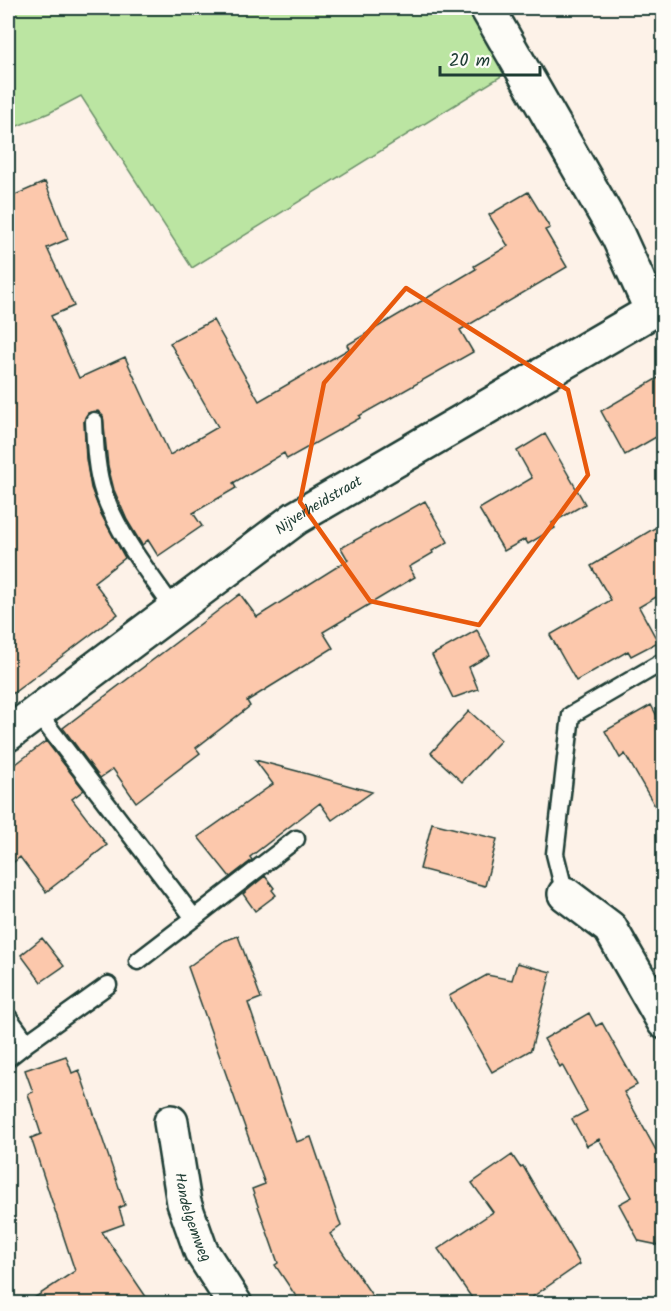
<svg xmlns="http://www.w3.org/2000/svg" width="671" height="1311" font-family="Kalam,sans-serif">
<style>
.green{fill:#bbe5a2;stroke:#6d916b;stroke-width:1.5}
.building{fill:#fcc8ac;stroke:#1f3d34;stroke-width:1.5}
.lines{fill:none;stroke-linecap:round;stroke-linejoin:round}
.service-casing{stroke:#1f3d34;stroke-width:21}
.minor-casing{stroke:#1f3d34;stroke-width:38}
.service{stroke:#fdfcf7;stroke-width:16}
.minor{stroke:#fdfcf7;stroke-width:33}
.marked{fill:none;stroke:#e8590c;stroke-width:4.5;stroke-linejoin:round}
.labels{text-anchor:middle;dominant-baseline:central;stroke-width:4.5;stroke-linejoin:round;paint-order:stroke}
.street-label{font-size:15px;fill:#1f3d34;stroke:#fdfcf7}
</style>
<rect width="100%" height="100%" fill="#fdf2e8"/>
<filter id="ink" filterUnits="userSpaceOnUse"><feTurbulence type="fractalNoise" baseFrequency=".0167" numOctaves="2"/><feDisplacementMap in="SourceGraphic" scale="12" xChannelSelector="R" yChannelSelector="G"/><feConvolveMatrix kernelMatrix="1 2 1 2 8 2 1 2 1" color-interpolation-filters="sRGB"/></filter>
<g filter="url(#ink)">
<!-- green -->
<path class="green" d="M8,8H472L508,72L192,268L81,96L49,113L8,130Z"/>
<!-- building -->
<path class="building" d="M45,182L68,239L47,248L74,306L51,316L79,378L125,357L170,455L218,427L170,343L213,320L259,401L349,349L347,345L476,269L474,266L508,246L489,215L528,192L550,228L545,230L567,267L460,330L473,352L359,416L360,418L287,459L284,453L233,483L236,488L193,513L202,526L158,556L148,540L142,545L127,520L114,490L108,466L103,416L98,411L88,413L84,421L86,459L91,488L101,514L125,558L94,582L118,614L8,697V198Z
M663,375V433L625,455L601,411Z
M545,434L585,504L552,523L555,528L528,544L525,539L504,551L479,509L532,478L517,451Z
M425,501L448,542L432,551L433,553L409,567L415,577L323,632L333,648L247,701L250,706L196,748L200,753L136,802L113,769L100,778L63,728L240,594L257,617L348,560L341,548Z
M663,523V593L639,607L658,642L631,656L628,651L576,681L550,635L611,600L591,566Z
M477,630L490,655L469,667L478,689L453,698L432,655Z
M651,705L663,727V820L625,754L620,758L605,731Z
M469,711L501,740L462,782L431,753Z
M46,741L84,790L72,799L107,845L46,892L20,857L8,867V770Z
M255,760L297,771L372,792L332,820L320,803L250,857L252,860L230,877L198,837L273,784Z
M432,823L497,839L485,886L420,869Z
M265,876L274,888L272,890L276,895L255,911L243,894Z
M238,936L261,998L248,1003L296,1142L311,1137L341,1226L330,1234L378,1304H301L275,1265L278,1263L252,1189L265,1184L188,967L224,941Z
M42,938L64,966L41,982L21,955Z
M517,963L551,972L531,1050L492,1072L449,996L487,975L512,980Z
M589,1013L596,1026L602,1023L637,1085L624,1092L663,1163V1246L639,1241L619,1204L632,1197L599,1139L587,1146L572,1119L587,1111L562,1065L560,1067L544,1039Z
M66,1056L72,1073L79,1070L125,1205L119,1208L124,1224L102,1232L151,1304H25L75,1271L31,1138L41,1134L28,1094L33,1092L25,1070Z
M512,1155L520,1167L523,1166L580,1264L522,1304H476L438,1249L493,1212L472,1183Z"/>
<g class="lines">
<defs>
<path id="service" d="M94,421C95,445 96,471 104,494C119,536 149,573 174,609
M37,712L194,918L296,839
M565,894L555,854L571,715L664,661
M138,961L194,918
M8,1017L27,1043L8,1058
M27,1043L108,985"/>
<g id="minor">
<path d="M487,8L618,236L652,311"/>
<path id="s1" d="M8,734L296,518L664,304"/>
<path d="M565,894L610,928L664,1022"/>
<path id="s2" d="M171,1122L184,1203L201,1251L235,1304"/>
</g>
</defs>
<!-- service casing -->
<use href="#service" class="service-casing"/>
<!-- minor casing -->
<use href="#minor" class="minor-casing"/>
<!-- service -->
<use href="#service" class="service"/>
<!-- minor -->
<use href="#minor" class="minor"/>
</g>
</g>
<!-- marked area -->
<path class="marked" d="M406,288L568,390L588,475L479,625L370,601L300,502L324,383Z"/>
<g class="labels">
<!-- street labels -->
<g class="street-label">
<text stroke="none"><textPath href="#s1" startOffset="386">Nijverheidstraat</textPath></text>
<text stroke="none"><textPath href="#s2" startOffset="98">Handelgemweg</textPath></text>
</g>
</g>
<!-- margin -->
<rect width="671" height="1311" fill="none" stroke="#fdfcf7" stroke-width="30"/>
<rect x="15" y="15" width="641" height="1281" fill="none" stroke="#1f3d34" stroke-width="2" filter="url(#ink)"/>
<!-- scale -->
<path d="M440 66v9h100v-9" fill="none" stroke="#1f3d34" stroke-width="3"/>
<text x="449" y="66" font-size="18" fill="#1f3d34" stroke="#fdfcf7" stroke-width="4.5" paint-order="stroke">20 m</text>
</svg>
